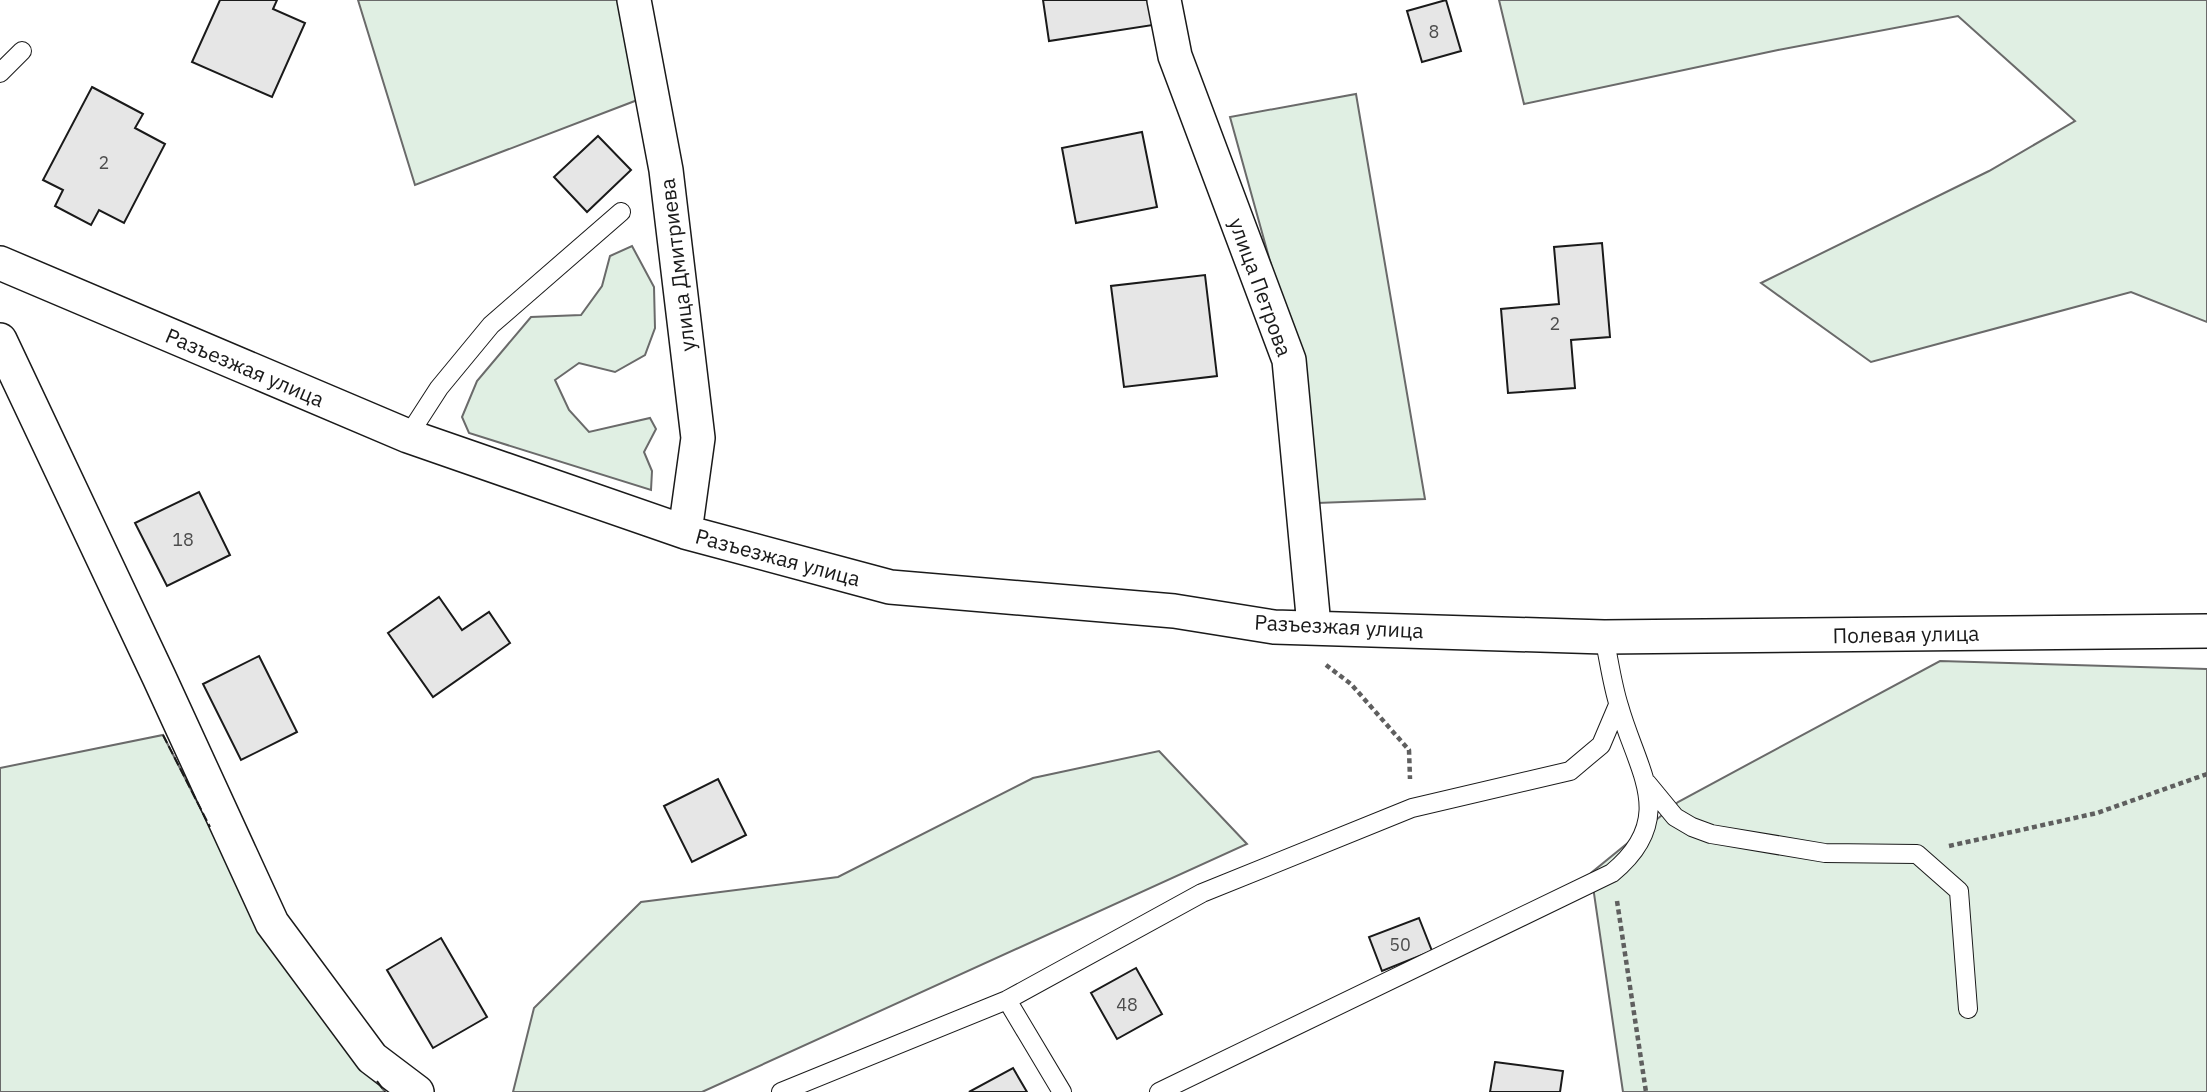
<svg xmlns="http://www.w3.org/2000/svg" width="2207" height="1092" font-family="'IBM Plex Sans',sans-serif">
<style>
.green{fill:#e0efe3;stroke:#6a6a6a;stroke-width:2}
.building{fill:#e6e6e6;stroke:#1a1a1a;stroke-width:2}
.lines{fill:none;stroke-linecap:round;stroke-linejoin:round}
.service-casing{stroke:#1a1a1a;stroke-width:20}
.minor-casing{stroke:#1a1a1a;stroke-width:36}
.path{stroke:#5f5f5f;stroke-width:4.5;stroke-dasharray:5 3.5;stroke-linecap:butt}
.service{stroke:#fff;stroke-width:18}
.minor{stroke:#fff;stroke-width:33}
.fence{stroke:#1a1a1a;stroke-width:2;stroke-dasharray:9 3.5;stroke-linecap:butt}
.labels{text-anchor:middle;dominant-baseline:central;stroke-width:5;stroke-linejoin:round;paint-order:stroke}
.number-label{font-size:18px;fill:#4d4d4d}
.street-label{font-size:21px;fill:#1a1a1a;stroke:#fff}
</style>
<rect width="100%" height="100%" fill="#fff"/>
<!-- green -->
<path class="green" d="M358,0H620L640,99L415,185Z
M1499,0H2207V322L2131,292L1871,362L1761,283L1989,171L2075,121L1958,16L1778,50L1524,104Z
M1356,94L1425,499L1317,503L1306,391L1230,117Z
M632,246L654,287L655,328L645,355L615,372L579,363L555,380L569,410L589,432L650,418L656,429L644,452L652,471L651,490L469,433L462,417L477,381L531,317L581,315L602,286L610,256Z
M1940,661L2207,669V1092H1623L1591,873L1678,802Z
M163,735L262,929L385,1092H0V768Z
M1159,751L1247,844L702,1092H513L534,1008L641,902L838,877L1033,778Z"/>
<!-- building -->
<path class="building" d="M220,0H277L273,9L305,23L272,97L192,62Z
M1043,0H1149L1153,25L1049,41Z
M1446,0L1461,51L1422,62L1407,11Z
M92,87L143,114L135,128L165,144L124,223L99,210L91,225L55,206L63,190L43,180Z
M1142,132L1157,207L1076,223L1062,148Z
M598,136L631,170L587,212L554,177Z
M1602,243L1610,337L1571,340L1575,388L1508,393L1501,309L1559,304L1554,247Z
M1205,275L1217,376L1124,387L1111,286Z
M199,492L230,555L167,586L135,523Z
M439,597L462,630L489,612L510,643L433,697L388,633Z
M259,656L297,732L241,760L203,684Z
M718,779L746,835L692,862L664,806Z
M1419,918L1432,951L1382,971L1369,937Z
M441,938L487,1017L433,1048L387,970Z
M1136,968L1162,1014L1117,1039L1091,993Z
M1495,1062L1563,1071L1560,1092H1490Z
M1013,1068L1027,1092H969Z"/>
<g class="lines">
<defs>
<path id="service" d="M0,73L22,51
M408,436L439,388L491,325L621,212
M1647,783L1675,817L1692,827L1711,834L1825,853L1917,854L1959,891L1968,1009
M1007,1000L1062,1092
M781,1092L1007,1000L1202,893L1412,808L1570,771L1601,745L1618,705
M1159,1092L1612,873C1679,818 1637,771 1619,706C1612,684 1609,660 1604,637"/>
<path id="minor" d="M634,0L666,170L698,438L685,532
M1164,0L1175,56L1289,360L1314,626
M0,263L408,436L685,532L890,587L1174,611L1274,627L1604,637L2207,631
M0,340L159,677L272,923L372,1058L417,1092"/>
</defs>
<!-- service casing -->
<use href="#service" class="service-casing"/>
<!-- minor casing -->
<use href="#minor" class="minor-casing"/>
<!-- path -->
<path class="path" d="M1326,665L1351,684L1409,750L1410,779
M1949,846L2097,813L2207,774
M1617,901L1646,1092"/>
<!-- service -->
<use href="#service" class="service"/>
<!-- minor -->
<use href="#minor" class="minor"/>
<!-- fence -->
<path class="fence" d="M163,735L210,827
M377,1081L385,1092"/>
</g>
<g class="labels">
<!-- number labels -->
<g class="number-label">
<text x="1434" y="31">8</text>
<text x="104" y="162">2</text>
<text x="1555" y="323">2</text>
<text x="183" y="539">18</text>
<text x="1400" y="944">50</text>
<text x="1127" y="1004">48</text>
</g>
<!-- street labels -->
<g class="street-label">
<text transform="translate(677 265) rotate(-97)">улица Дмитриева</text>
<text transform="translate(1261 287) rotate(70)">улица Петрова</text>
<text transform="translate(245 367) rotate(23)">Разъезжая улица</text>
<text transform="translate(778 557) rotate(15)">Разъезжая улица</text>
<text transform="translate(1339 626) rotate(3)">Разъезжая улица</text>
<text transform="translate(1906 634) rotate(-1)">Полевая улица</text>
</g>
</g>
</svg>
